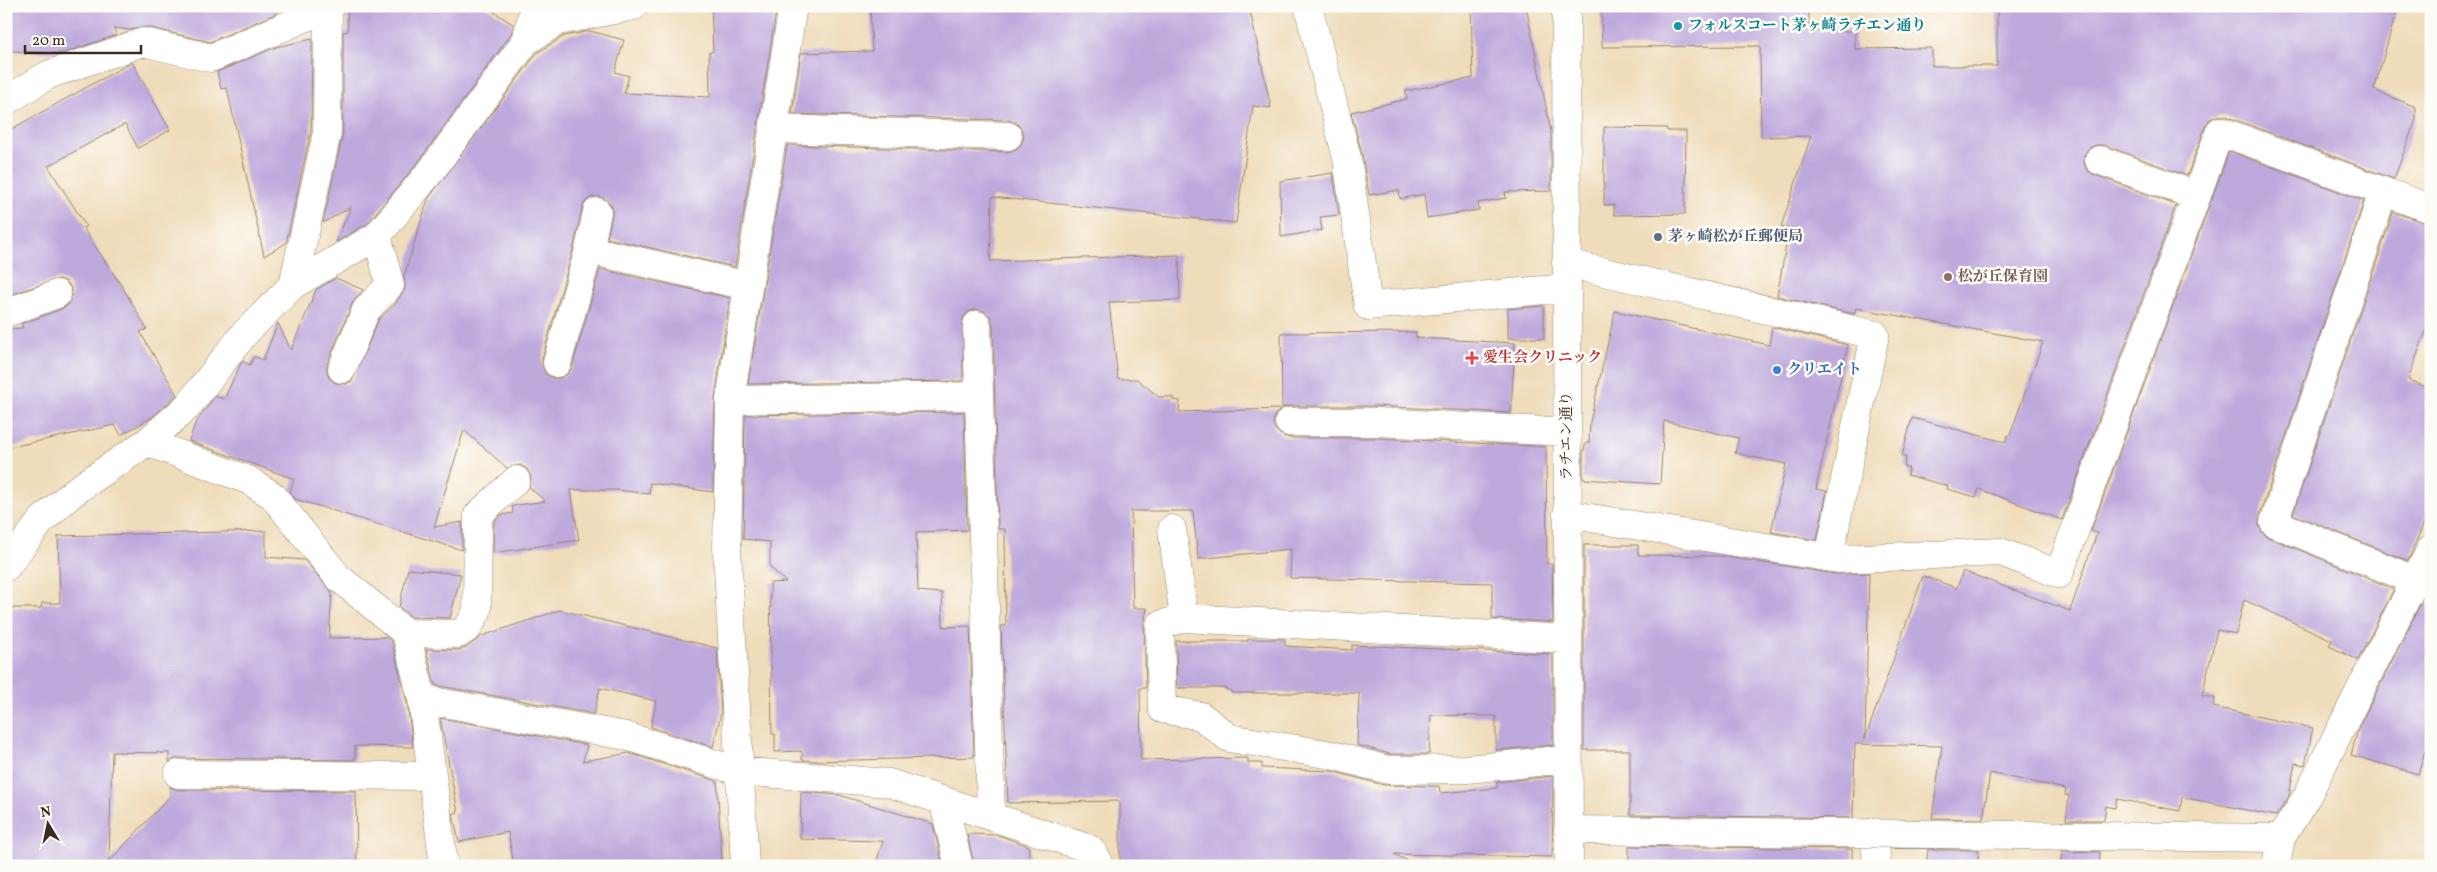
<svg xmlns="http://www.w3.org/2000/svg" width="2437" height="872" font-family="Vollkorn,'Noto Serif JP',serif">
<style>
.building{fill:#bea9dd}
.lines{fill:none;stroke-linecap:round;stroke-linejoin:round}
.minor-casing{stroke:#95836c;stroke-width:29}
.minor{stroke:#fff;stroke-width:28}
.culture-dot{fill:#0f9aa8;stroke:#fdfcf7;stroke-width:2}
.service-dot{fill:#5c6f8a;stroke:#fdfcf7;stroke-width:2}
.education-dot{fill:#8d6e63;stroke:#fdfcf7;stroke-width:2}
.health-dot{fill:#e0444e;stroke:#fdfcf7;stroke-width:2}
.shop-dot{fill:#3f7fe0;stroke:#fdfcf7;stroke-width:2}
.labels{text-anchor:middle;dominant-baseline:central;stroke-width:5;stroke-linejoin:round;paint-order:stroke}
.culture-label{font-size:15px;font-weight:bold;fill:#0d838f;stroke:#fdfcf7;text-anchor:start}
.service-label{font-size:15px;font-weight:bold;fill:#4e5e75;stroke:#fdfcf7;text-anchor:start}
.education-label{font-size:15px;font-weight:bold;fill:#785e54;stroke:#fdfcf7;text-anchor:start}
.health-label{font-size:15px;font-weight:bold;fill:#be3a42;stroke:#fdfcf7;text-anchor:start}
.shop-label{font-size:15px;font-weight:bold;fill:#366cbe;stroke:#fdfcf7;text-anchor:start}
.street-label{font-size:15px;fill:#3b2a1e;stroke:#fdfcf7}
</style>
<rect width="100%" height="100%" fill="#fdfcf7"/>
<filter id="ink" filterUnits="userSpaceOnUse"><feTurbulence type="fractalNoise" baseFrequency=".02" numOctaves="2"/><feDisplacementMap in="SourceGraphic" scale="10" xChannelSelector="R" yChannelSelector="G"/><feConvolveMatrix kernelMatrix="1 2 1 2 8 2 1 2 1" color-interpolation-filters="sRGB"/></filter>
<filter id="wash" filterUnits="userSpaceOnUse"><feTurbulence type="fractalNoise" baseFrequency=".0096" numOctaves="4" result="noise"/><feDisplacementMap in="SourceGraphic" scale="20" xChannelSelector="R" yChannelSelector="G"/><feGaussianBlur stdDeviation="1.12" result="paint"/><feColorMatrix in="noise" values="0 0 0 0 0 0 0 0 0 0 0 0 0 0 0 0 0 1.4 0 .05"/><feComposite in="paint" operator="in"/></filter>
<g filter="url(#wash)">
<rect width="100%" height="100%" fill="#efdcba"/>
<g id="blocks">
<!-- building -->
<path class="building" d="M10,6L99,8L278,6L277,13L210,42L147,27L129,30L113,28L117,35L63,53L8,51Z
M347,6H485L514,25L511,34L419,161L367,224L336,242L351,207L323,223L343,133V32L348,31Z
M711,6H777L735,267L607,238L612,215V207L607,200L601,197H592L585,202L582,209L574,246L542,359V366L546,374L553,378H560L568,374L572,368L600,269L730,298L715,398L713,492L650,483L649,494L617,490H571L579,540L493,553L494,522L501,515L513,513L512,506L545,501L529,487L531,477L527,469L520,465L507,468L464,430L434,527L462,522V550L295,499L290,492L294,479L189,441L195,424L215,396L224,399L242,361L250,365L254,356L263,360L278,323L291,350L316,290L336,278L363,290L352,304L327,364V372L329,378L336,383L345,384L352,381L379,319L395,304L405,289L404,276L428,199L537,53L564,36L590,31L624,40L615,72L629,76L624,93L710,97L709,52H713Z
M870,6H1249L1271,108L1253,106L1236,223L992,197L990,261L1179,255L1180,300L1109,302L1118,379H1137L1159,397H1173V400L1180,401L1179,412L1281,409L1275,415L1273,422L1275,429L1281,435L1289,438H1377L1546,447L1547,564H1552L1553,622L1492,619V583L1290,578L1291,549L1198,559L1193,511H1131L1133,608H1147L1144,625L1146,688H1140L1141,760L1248,758V763H1262V768L1331,771L1384,785L1439,786L1440,793L1497,788V782L1553,776L1552,857L1394,854L1418,866H1120V801L1008,803L1001,626H1006L1005,529H998L993,325L990,316L984,311L976,309L968,312L963,318V381L748,384L787,145L1008,152L1016,149L1021,144L1024,136L1021,128L1016,123L1008,120L792,114L801,53L872,51Z
M1471,6H1526L1551,132V191L1505,192L1506,198L1478,203L1479,210L1427,218L1424,194L1400,199L1399,190L1369,195L1362,154L1351,112L1407,99L1405,91L1473,78Z
M1601,6H1809V31H1855V49L1932,48V66H1997V6H2398L2374,90L2416,107V119L2394,179L2225,116H2217L2210,119L2206,125L2187,176L2104,145H2096L2089,148L2084,155V163L2087,170L2093,174L2176,205L2062,520L1979,489L1976,497L1947,489L1948,486L1907,475L1909,468L1904,467L1906,457L1902,456L1912,418L2005,442L2008,435H2010L2043,342L1856,308L1854,314L1777,296L1789,229L1781,227L1811,136L1761,137L1760,46L1602,47Z
M312,39L311,131L286,243L264,256L227,88L221,89L217,72L276,47Z
M132,62L170,130L138,148L125,124L48,166L86,226L83,228L123,288L147,329L140,332L177,395L151,418L121,435L115,425L6,448V329L23,328L21,324L62,309L69,304L72,296L71,288L67,282L59,279L9,295L6,290V132Z
M1604,127L1667,128V131H1686L1685,214L1614,215V205H1604Z
M2229,151L2364,201L2259,518V525L2262,532L2268,537L2394,589L2358,660L2329,646L2332,640L2244,600L2236,634L2217,630L2202,696L2215,698L2213,707L2313,728L2305,765L2295,763L2289,796L2276,816L2182,797L2180,811L2117,799L2115,808L2106,806L2104,820H2066L2069,796L2065,795L2066,789L1990,773L1983,819L1932,818L1942,746L1855,744L1853,818L1630,815V750H1584V545H1638V555L1719,556L1836,574L1869,573L1865,739L1923,576L1957,588L1963,571L2070,611L2097,533L2091,531Z
M1333,173L1339,215L1320,217L1322,230L1281,237L1280,181Z
M2393,212L2431,224V317L2408,380L2431,389V506L2408,561L2293,514Z
M1544,306V338H1508V309Z
M1615,311L1769,345L1772,327L1848,345L1816,489L1827,491L1817,540L1771,532L1786,464L1735,453L1739,438L1664,421L1660,484L1583,479V453L1586,443H1589L1590,422Z
M1416,332V338L1515,343L1511,413L1377,406H1289L1282,408L1281,333Z
M964,412L967,530L916,532L918,591L942,593L943,627L970,626L974,757L815,761L802,760V751L775,752V734H772L770,583L786,582L770,567V542L743,539L745,415Z
M266,531V557L304,560L332,592L329,638L387,637L392,642L407,702L413,747L355,746V760L178,758L169,762V753L112,752L109,862L170,796V787L178,790L356,791L357,866H6L9,752H6V608H41L42,603H60L58,536Z
M408,569L461,574L450,618L412,617L399,607Z
M2421,603L2431,605V732L2418,774L2351,755L2358,729Z
M560,610L717,648L721,713L713,747L651,727L656,701L600,688L594,714L435,685L426,649L458,650L466,648L482,636Z
M1248,639H1285V646L1352,650V645L1553,654V745L1496,750V716L1431,715L1429,754H1390L1357,745L1359,693H1231V690H1226V688H1177L1176,641H1248Z
M440,718L587,745L583,761L629,753L717,781L722,862L671,866H514L508,832L459,842L453,814L458,812Z
M801,792L839,795L933,824L943,866H875L883,841L800,839Z
M967,834L998,835L1029,846L1028,866H974Z
M1629,846L1852,849V866H1629Z
M1928,850H1979L1977,866H1926Z
M2062,851L2100,852L2099,866H2060Z"/>
</g>
</g>
<g filter="url(#ink)">
<use href="#blocks" fill-opacity="0" stroke="#95836c" stroke-width="1"/>
<g class="lines">
<defs>
<path id="minor" d="M1308,6L1347,158L1368,306L1567,288
M1566,6L1569,866
M526,41L534,6
M6,101L48,75L143,42L211,58L328,8
M774,129L1008,136
M2099,160L2197,196
M2383,192L2274,523L2414,580
M589,250L748,286
M1566,263L1875,335L1829,557
M293,285L377,236L431,171L526,41L558,21L634,6
M6,313L57,294
M977,325L991,816
M557,363L589,250L597,212
M342,369L366,310L390,285L377,236
M730,400L978,396
M1289,422H1377L1567,432
M147,442L248,480L273,496L338,577L406,633L422,699L444,866
M1567,514L1838,559L2000,552L2059,574L2220,131L2431,209
M1172,529L1184,618
M6,567L42,520L75,491L147,442L186,408L244,334L293,285L327,133L328,6
M406,633L458,634L468,628L477,611L478,515L516,480
M1568,639L1184,618L1160,625L1162,709L1201,716L1229,738L1332,755L1388,770L1467,769L1568,759
M422,699L626,736L738,771L889,783L1090,849L1097,859V866
M178,774L432,776
M943,800L959,866
M1568,830L2281,838
M1874,832L1877,866
M745,866L727,550L730,400L793,6
M2276,866L2281,838L2307,796L2431,549"/>
</defs>
<!-- minor casing -->
<use href="#minor" class="minor-casing"/>
<!-- minor -->
<use href="#minor" class="minor"/>
</g>
</g>
<!-- markers -->
<circle class="culture-dot" cx="1678" cy="26" r="5"/>
<circle class="service-dot" cx="1658" cy="237" r="5"/>
<circle class="education-dot" cx="1948" cy="277" r="5"/>
<path class="health-dot" d="M1469.5 350.5h5v5h5v5h-5v5h-5v-5h-5v-5h5z"/>
<circle class="shop-dot" cx="1777" cy="370" r="5"/>
<g class="labels">
<!-- culture labels -->
<g class="culture-label">
<text x="1688" y="26">フォルスコート茅ヶ崎ラチエン通り</text>
</g>
<!-- service labels -->
<g class="service-label">
<text x="1668" y="237">茅ヶ崎松が丘郵便局</text>
</g>
<!-- education labels -->
<g class="education-label">
<text x="1958" y="277">松が丘保育園</text>
</g>
<!-- health labels -->
<g class="health-label">
<text x="1483" y="358">愛生会クリニック</text>
</g>
<!-- shop labels -->
<g class="shop-label">
<text x="1787" y="370">クリエイト</text>
</g>
<!-- street labels -->
<g class="street-label">
<text transform="translate(1567 436) rotate(-90)">ラチエン通り</text>
</g>
</g>
<!-- margin -->
<rect width="2437" height="872" fill="none" stroke="#fdfcf7" stroke-width="25"/>
<!-- north arrow -->
<g transform="translate(48 824) rotate(350)" stroke="#fdfcf7" stroke-width="4" paint-order="stroke">
<path d="M0-4L9 19L0 12L-9 19Z" fill="#3b2a1e"/>
<text y="-8" font-size="14" font-weight="bold" text-anchor="middle" fill="#3b2a1e">N</text>
</g>
<!-- scale -->
<path d="M25 45v8h116v-8" fill="none" stroke="#3b2a1e" stroke-width="2.5"/>
<text x="32" y="45" font-size="15" fill="#3b2a1e" stroke="#fdfcf7" stroke-width="4" paint-order="stroke">20 m</text>
</svg>
